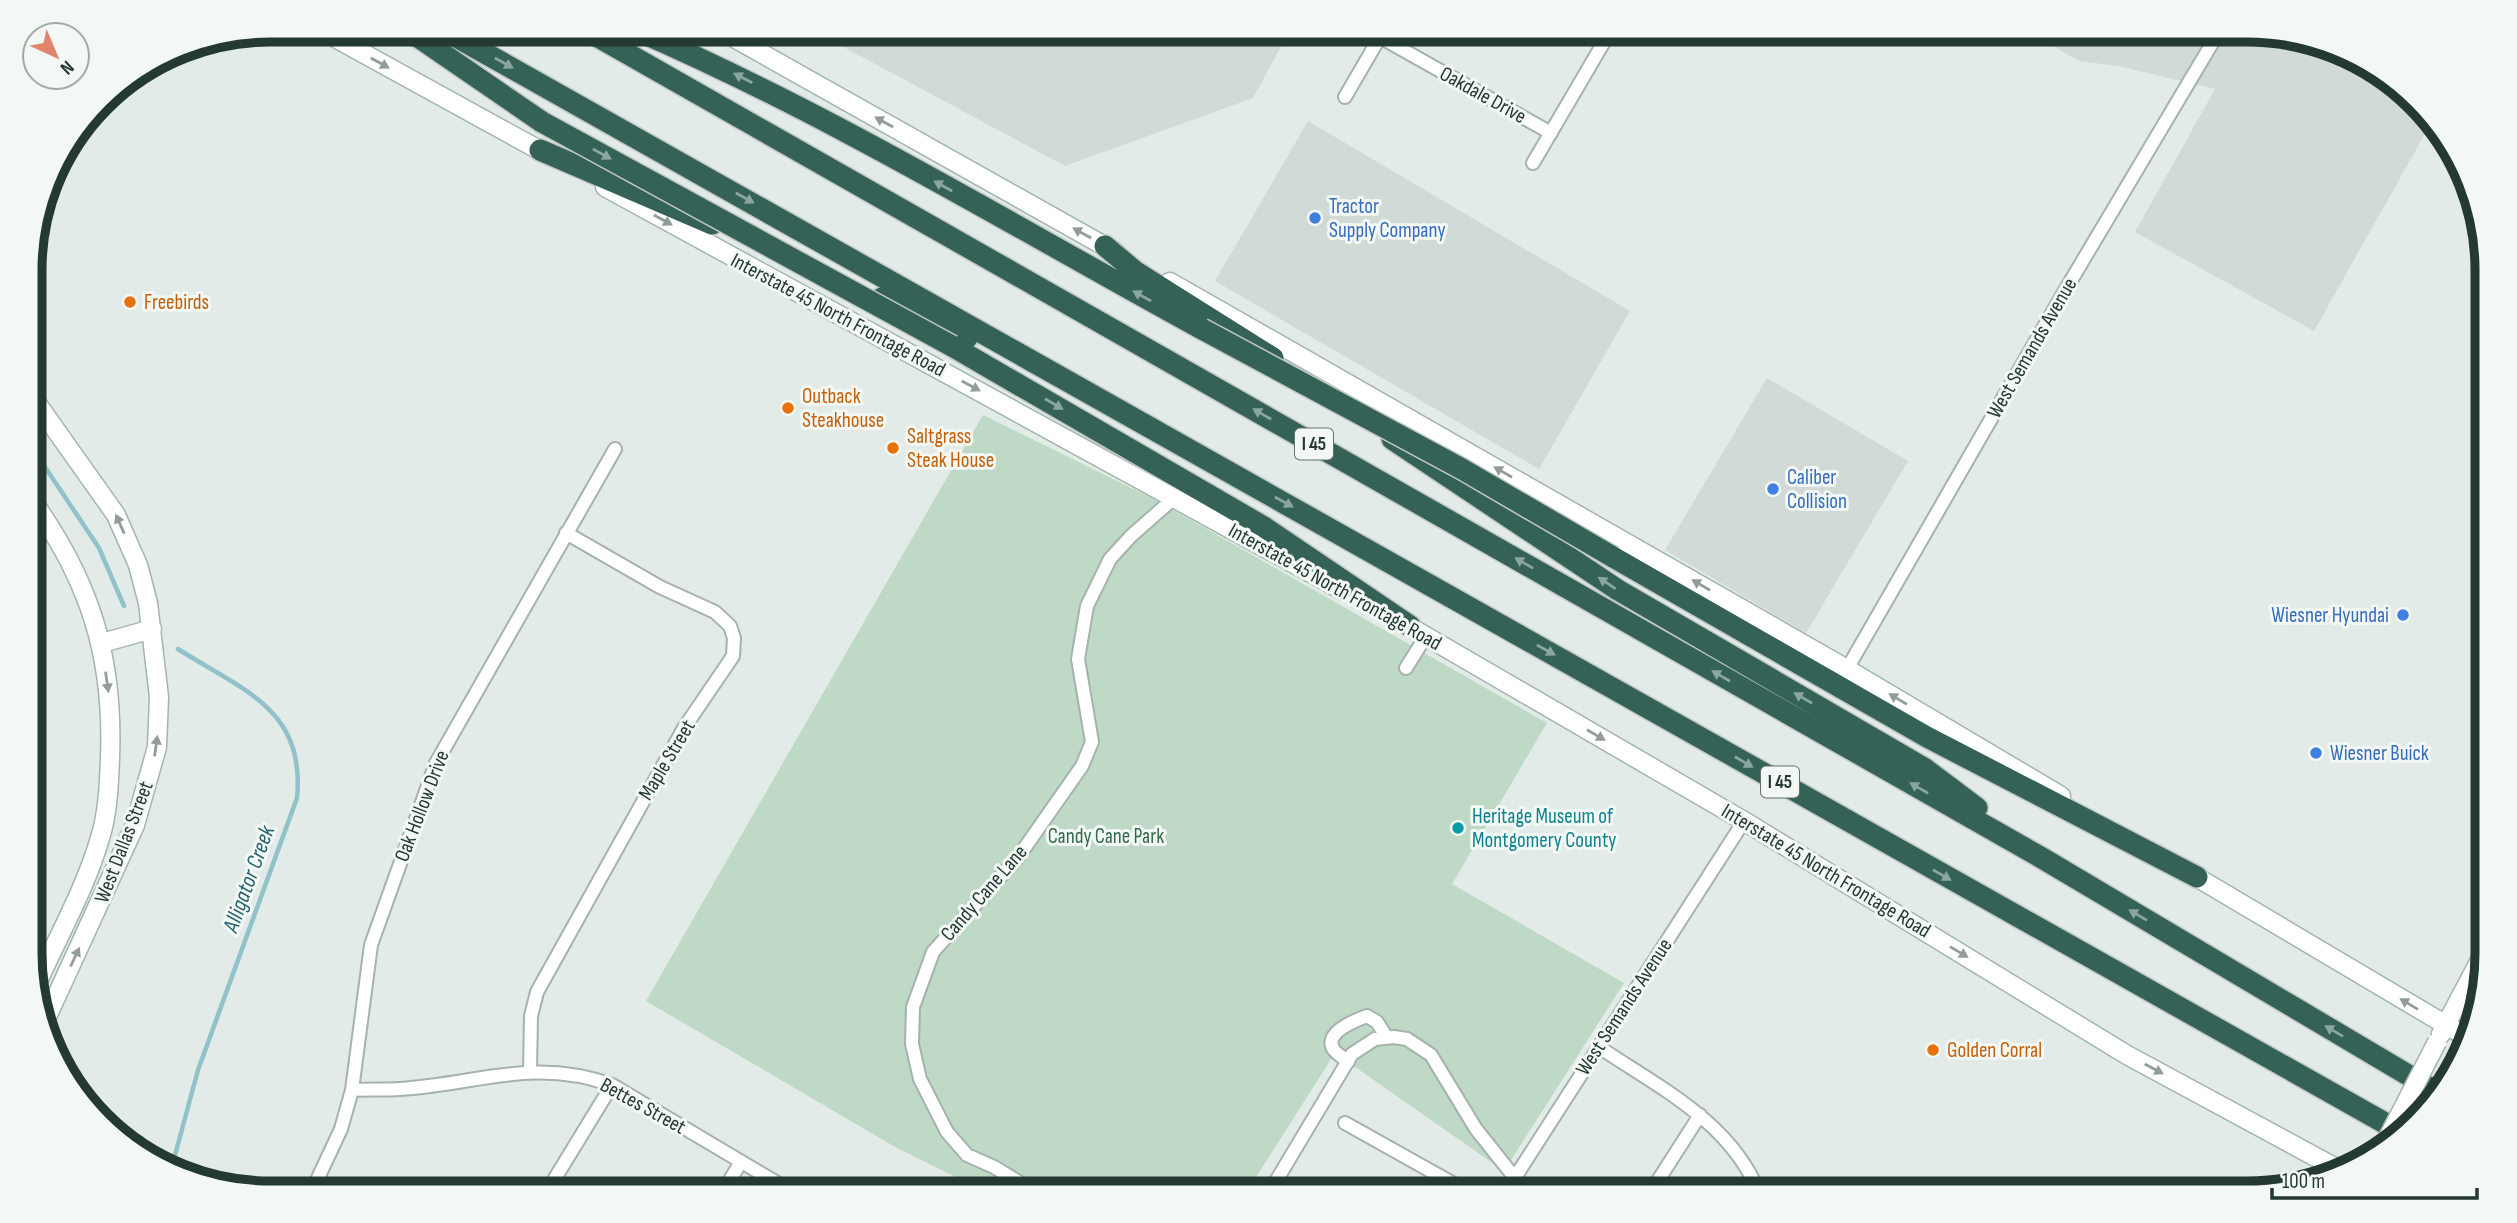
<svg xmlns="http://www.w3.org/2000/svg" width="2517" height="1223" font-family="'Sofia Sans Condensed',sans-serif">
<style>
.built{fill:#d1dad6}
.green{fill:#bed9c5}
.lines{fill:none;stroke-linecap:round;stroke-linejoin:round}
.stream{stroke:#91c1c9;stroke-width:4.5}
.street-casing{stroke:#a6b2ad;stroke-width:16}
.secondary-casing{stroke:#a3b5ae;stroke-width:21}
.highway-casing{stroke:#c2c8c6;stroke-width:24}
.street{stroke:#fff;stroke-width:12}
.secondary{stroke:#fff;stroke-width:18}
.highway{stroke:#346257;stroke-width:21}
.secondary-bridge-casing{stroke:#a3b5ae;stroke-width:21;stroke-linecap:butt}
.highway-bridge-casing{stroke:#c2c8c6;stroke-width:24;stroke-linecap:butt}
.secondary-bridge{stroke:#fff;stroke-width:18}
.highway-bridge{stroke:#346257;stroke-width:21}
.oneway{fill:#929c99}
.oneway2{fill:#8aa69e}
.shop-dot{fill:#3f7fe0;stroke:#f3f8f5;stroke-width:2.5}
.food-dot{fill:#e8710a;stroke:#f3f8f5;stroke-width:2.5}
.culture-dot{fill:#0f9aa8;stroke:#f3f8f5;stroke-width:2.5}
.labels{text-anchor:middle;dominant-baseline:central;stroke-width:6;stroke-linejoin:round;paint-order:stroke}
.shield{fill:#f3f8f5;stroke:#63726d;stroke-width:2}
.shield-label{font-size:19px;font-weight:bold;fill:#253933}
.street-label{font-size:21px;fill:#253933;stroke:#f3f8f5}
.shop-label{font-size:21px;fill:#366cbe;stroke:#f3f8f5;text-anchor:start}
.food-label{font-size:21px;fill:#c56008;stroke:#f3f8f5;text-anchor:start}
.culture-label{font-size:21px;fill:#0d838f;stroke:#f3f8f5;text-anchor:start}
.park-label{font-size:21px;fill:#346b48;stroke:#f3f8f5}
.water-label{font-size:23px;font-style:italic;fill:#26636e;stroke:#f3f8f5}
.rim{fill:none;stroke:#253933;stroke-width:9}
</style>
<rect width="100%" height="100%" fill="#e2ebe7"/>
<!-- built -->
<path class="built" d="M812,30H1290L1253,98L1065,166Z
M2025,30H2247L2353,54L2431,123L2314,331L2135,232L2215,89L2118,66L2079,61Z
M1308,121L1630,311L1539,469L1215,281Z
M1767,378L1908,461L1806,633L1665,550Z"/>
<!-- green -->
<path class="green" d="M983,415L1156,500L1547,723L1452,884L1624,983L1504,1171L1335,1053L1246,1193H988L897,1148L646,1001Z"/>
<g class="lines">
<!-- stream -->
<path class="stream" d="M31,446L99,548L124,606
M171,1170L198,1070L297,798C306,709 242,690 178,649"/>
<defs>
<path id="street" d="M1380,37L1551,133
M1345,97L1384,30
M1533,163L1611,30
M1406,668L1426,636
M1847,669L2063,294L2220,30
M1599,1047C1658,1087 1731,1122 1759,1193
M1348,1062C1344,1058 1337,1054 1334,1050C1322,1033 1356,1020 1367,1016L1377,1022L1387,1038
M530,1070L531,1016L537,992L684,728L733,656L734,638L730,626L715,612L660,587L566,533
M352,1090C368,1089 384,1090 400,1089C478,1084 534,1057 612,1085L794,1193
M1345,1123L1470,1193
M311,1193L341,1129L352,1090L371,945L436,763L615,449
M546,1193L612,1085
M722,1193L741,1162
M977,1193L980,1189
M1037,1193L994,1167L967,1155L947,1132L920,1079L912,1044L913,1007L933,952L1019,856L1082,766L1092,742L1078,659L1087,606L1110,559L1131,536L1173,499
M1269,1193L1352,1054L1375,1039L1394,1037L1407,1039L1431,1055L1476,1129L1515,1178
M1505,1193L1744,821
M1650,1193L1700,1115"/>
<path id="secondary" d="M321,30L550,156
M720,30L1115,252
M605,187L1342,590
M1170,282L1847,669L2061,796
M31,395L116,515L138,565L148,603L159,697L157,747L135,825L46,1019
M31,499C90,581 114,657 110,758C109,784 108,813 100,838C85,890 56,940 34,990
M1398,620L1744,821L2127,1055L2336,1168
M102,643L152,629
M2188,872L2468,1038
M2441,1034L2487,947"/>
<path id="highway" d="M408,30L542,122
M444,30L2399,1131
M586,30L2042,858L2435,1091
M636,30C832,115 1015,227 1202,329
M540,150L712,224
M1105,246L1136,272L1273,358
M882,298L967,338
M952,346L1264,527L1410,626
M1392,439L1618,590L1924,768L1977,808
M1613,557L1927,737L2197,877"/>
</defs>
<!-- street casing -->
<use href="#street" class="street-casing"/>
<!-- secondary casing -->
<use href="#secondary" class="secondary-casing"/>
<!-- highway casing -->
<use href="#highway" class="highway-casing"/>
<!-- street -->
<use href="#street" class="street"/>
<!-- secondary -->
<use href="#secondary" class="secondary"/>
<!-- highway -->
<use href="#highway" class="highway"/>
<defs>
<path id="secondary-bridge" d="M2380,1153L2437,1042"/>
<path id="highway-bridge" d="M542,122L952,346
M1202,329L1462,469L1613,557"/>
</defs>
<!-- secondary-bridge casing -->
<use href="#secondary-bridge" class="secondary-bridge-casing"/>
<!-- highway-bridge casing -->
<use href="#highway-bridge" class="highway-bridge-casing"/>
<!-- secondary-bridge -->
<use href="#secondary-bridge" class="secondary-bridge"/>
<!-- highway-bridge -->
<use href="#highway-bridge" class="highway-bridge"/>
</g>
<!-- one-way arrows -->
<defs><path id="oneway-solid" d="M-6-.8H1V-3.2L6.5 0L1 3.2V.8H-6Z" transform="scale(1.75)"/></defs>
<g class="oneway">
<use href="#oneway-solid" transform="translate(380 63) rotate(29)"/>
<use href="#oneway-solid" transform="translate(884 122) rotate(-151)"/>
<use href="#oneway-solid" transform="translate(663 220) rotate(29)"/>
<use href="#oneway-solid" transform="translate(1082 233) rotate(-151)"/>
<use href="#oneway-solid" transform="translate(971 386) rotate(28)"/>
<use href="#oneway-solid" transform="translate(1503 472) rotate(-150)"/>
<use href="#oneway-solid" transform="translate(120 524) rotate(-114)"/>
<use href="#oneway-solid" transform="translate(1701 585) rotate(-150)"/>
<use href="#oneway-solid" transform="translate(107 682) rotate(82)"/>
<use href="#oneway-solid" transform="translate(1898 699) rotate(-149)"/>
<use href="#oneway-solid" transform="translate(1596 735) rotate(30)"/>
<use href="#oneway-solid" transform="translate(156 746) rotate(-82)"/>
<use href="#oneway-solid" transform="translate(1959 952) rotate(31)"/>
<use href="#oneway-solid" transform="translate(75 957) rotate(-65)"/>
<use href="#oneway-solid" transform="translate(2409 1004) rotate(-149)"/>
<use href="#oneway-solid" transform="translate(2154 1069) rotate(28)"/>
</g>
<g class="oneway2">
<use href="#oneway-solid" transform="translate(504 63) rotate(29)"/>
<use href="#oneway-solid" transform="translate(743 78) rotate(-153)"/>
<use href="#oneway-solid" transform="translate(602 154) rotate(29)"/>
<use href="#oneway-solid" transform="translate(943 186) rotate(-151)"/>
<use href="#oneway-solid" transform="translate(745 198) rotate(29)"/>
<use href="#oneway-solid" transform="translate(1142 296) rotate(-151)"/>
<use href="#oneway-solid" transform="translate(1054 404) rotate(30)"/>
<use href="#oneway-solid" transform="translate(1262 414) rotate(-150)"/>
<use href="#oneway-solid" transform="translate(1284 502) rotate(29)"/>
<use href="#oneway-solid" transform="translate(1524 563) rotate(-150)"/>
<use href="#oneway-solid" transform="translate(1607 583) rotate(-146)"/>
<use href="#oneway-solid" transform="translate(1546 650) rotate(29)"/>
<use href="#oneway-solid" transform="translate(1721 676) rotate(-150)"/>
<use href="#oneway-solid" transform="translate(1803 698) rotate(-150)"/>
<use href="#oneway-solid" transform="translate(1744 762) rotate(30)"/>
<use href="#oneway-solid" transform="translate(1919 788) rotate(-150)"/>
<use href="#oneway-solid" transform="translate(1942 875) rotate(30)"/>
<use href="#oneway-solid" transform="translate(2138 915) rotate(-149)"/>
<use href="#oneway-solid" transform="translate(2334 1031) rotate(-149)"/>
</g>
<!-- markers -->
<g class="shop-dot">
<circle cx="1315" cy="218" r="7"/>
<circle cx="1773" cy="489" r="7"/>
<circle cx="2403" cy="615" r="7"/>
<circle cx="2316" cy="753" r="7"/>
</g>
<g class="food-dot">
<circle cx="130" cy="302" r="7"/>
<circle cx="788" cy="408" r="7"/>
<circle cx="893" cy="448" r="7"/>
<circle cx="1933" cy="1050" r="7"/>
</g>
<circle class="culture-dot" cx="1458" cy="828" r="7"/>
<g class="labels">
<!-- shield labels -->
<g class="shield">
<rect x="1295" y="428.5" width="38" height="31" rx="5"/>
<rect x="1761" y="766.5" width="38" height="31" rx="5"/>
</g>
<g class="shield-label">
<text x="1314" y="444">I 45</text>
<text x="1780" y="782">I 45</text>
</g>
<!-- street labels -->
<g class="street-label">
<text transform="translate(1483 95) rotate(29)">Oakdale Drive</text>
<text transform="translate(838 315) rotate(28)">Interstate 45 North Frontage Road</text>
<text transform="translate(2032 348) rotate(-60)">West Semands Avenue</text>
<text transform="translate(1335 587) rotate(29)">Interstate 45 North Frontage Road</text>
<text transform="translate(667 760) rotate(-59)">Maple Street</text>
<text transform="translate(422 806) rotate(-69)">Oak Hollow Drive</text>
<text transform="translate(124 842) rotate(-69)">West Dallas Street</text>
<text transform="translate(1826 871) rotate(31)">Interstate 45 North Frontage Road</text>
<text transform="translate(984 893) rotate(-49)">Candy Cane Lane</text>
<text transform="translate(1624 1007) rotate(-57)">West Semands Avenue</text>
<text transform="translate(643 1106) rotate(29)">Bettes Street</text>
</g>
<!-- shop labels -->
<g class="shop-label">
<text x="1329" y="206">Tractor<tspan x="1329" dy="24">Supply Company</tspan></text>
<text x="1787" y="477">Caliber<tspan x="1787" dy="24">Collision</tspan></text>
<text x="2389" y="615" text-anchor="end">Wiesner Hyundai</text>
<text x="2330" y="753">Wiesner Buick</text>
</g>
<!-- food labels -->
<g class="food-label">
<text x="144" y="302">Freebirds</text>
<text x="802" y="396">Outback<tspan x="802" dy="24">Steakhouse</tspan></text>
<text x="907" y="436">Saltgrass<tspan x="907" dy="24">Steak House</tspan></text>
<text x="1947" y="1050">Golden Corral</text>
</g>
<!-- culture labels -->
<g class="culture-label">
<text x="1472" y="816">Heritage Museum of<tspan x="1472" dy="24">Montgomery County</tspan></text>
</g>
<!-- park labels -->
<g class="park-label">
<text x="1106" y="836">Candy Cane Park</text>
</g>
<!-- water labels -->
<g class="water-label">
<text transform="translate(249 879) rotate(-70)">Alligator Creek</text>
</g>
</g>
<!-- crop -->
<path d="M0 0H2517V1223H0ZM270 42H2247A228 228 0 0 1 2475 270V953A228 228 0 0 1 2247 1181H270A228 228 0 0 1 42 953V270A228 228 0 0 1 270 42Z" fill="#f3f8f5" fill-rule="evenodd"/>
<path class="rim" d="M270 42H2247A228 228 0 0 1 2475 270V953A228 228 0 0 1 2247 1181H270A228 228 0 0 1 42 953V270A228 228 0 0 1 270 42Z"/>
<!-- north arrow -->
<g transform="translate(56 56) rotate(136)"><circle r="33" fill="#f3f8f5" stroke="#a1aca7" stroke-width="2"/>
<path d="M0-5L12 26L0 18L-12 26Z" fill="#e0856b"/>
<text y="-10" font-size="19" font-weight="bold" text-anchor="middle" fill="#253933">N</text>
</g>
<!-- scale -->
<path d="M2272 1188v10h205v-10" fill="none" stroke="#253933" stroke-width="3.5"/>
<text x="2282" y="1188" font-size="21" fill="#253933" stroke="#f3f8f5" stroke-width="5" paint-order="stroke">100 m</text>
</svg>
